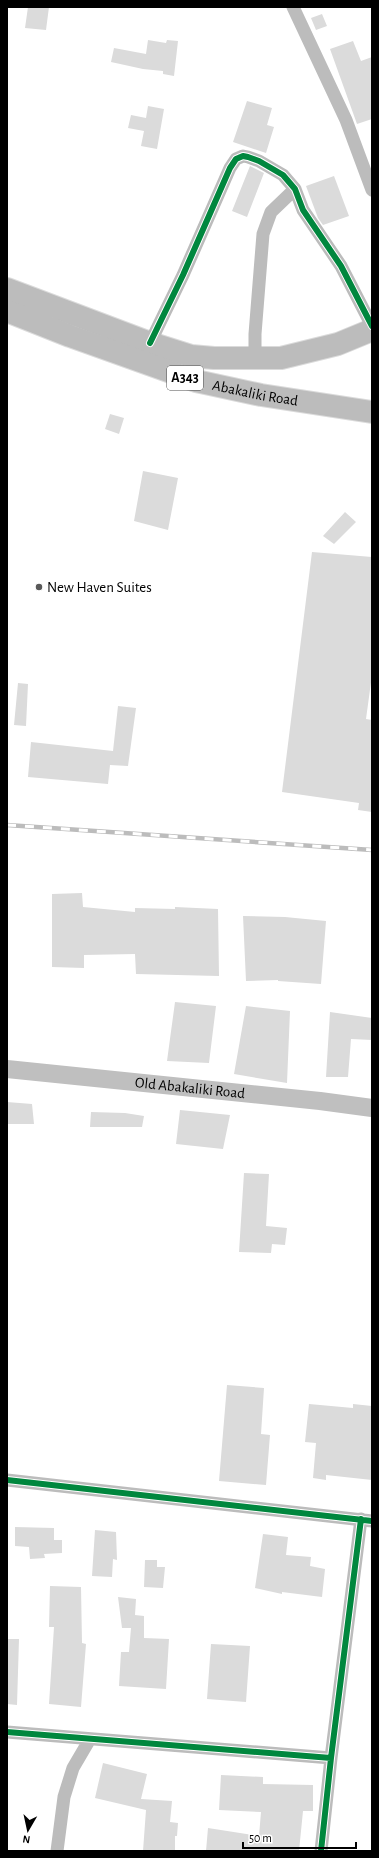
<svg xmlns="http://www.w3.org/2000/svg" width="379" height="1858" font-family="'Alegreya Sans',sans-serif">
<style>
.building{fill:#dbdbdb}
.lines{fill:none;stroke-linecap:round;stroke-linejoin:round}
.highway-casing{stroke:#dbdbdb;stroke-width:24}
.street{stroke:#bcbcbc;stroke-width:13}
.secondary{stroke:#bfbfbf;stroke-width:18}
.highway{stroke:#bcbcbc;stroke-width:22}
.rail-casing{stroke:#bcbcbc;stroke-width:4.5}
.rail{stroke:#fff;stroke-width:3;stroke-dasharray:9;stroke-linecap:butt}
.cycleway-casing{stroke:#fff;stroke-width:8}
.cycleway{stroke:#00873e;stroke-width:6}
.poi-dot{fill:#595959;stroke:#fff;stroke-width:1.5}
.labels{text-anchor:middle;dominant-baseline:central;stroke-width:3;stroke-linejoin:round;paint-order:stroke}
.shield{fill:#fff;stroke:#4c4c4c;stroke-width:1}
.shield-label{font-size:14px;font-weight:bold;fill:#000}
.street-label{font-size:15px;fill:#000;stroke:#fff}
.poi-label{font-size:15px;fill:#000;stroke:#fff;text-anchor:start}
</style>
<rect width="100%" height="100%" fill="#fff"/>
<!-- building -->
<path class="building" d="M28,7H49L46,30L25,28Z
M322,14L327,26L316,30L311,18Z
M148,40L166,43L167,40L178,41L174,76L163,74V71L143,69L111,62L114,48L146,54Z
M353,41L361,61L372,57V119L357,124L330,49Z
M247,101L272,108L267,125L274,127L266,153L233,142Z
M148,106L164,109L157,149L141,146L144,131L128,128L131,115L146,118Z
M250,166L264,173L247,217L232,211Z
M334,176L349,216L323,225L318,218L306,186Z
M110,414L124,418L119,434L105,429Z
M143,471L178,478L168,530L134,521Z
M345,512L356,522L334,544L323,536Z
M312,552L372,557V675L366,719L372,720V812L358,810L359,803L282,792Z
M18,683L28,684L26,726L14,725Z
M118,706L136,708L128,766L110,765L108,784L28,777L31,742L113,751Z
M82,893L83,907L135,912V908L175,909V907L218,909L219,976L136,974L135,954L84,955V968L52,967V894Z
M243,916L285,917L326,921L321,984L278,981V980L246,981Z
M175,1002L216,1006L209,1063L167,1061Z
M246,1006L290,1011L287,1083L234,1074Z
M330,1012L372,1018V1040L351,1039L348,1077H326Z
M7,1102L32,1104L34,1124H7Z
M180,1110L230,1115L223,1149L176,1144Z
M91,1112L125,1113L144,1116L142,1127H90Z
M244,1173L269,1174L266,1226L287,1228L285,1245L272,1244L271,1253L239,1252Z
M227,1385L264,1388L261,1434L270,1435L266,1485L219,1481Z
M309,1404L353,1408V1404L372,1406V1480L326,1475V1480L313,1478L316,1443L305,1442Z
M15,1527L54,1528V1540H62V1553L44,1554L45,1558L30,1559L29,1547L15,1546Z
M95,1530L116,1532L117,1560L113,1559L112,1577L92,1576Z
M263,1534L288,1537L286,1555L311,1557L310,1566L325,1569L322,1597L282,1592V1594L255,1588Z
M145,1560H157V1567H165L163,1588L144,1587Z
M50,1586L81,1587L82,1643L86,1644L81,1707L49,1704L54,1627H49Z
M118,1597L136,1599L135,1615L144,1616V1638L169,1639L166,1689L119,1686L121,1652H129L131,1628H122Z
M7,1639H19L17,1705L7,1704Z
M211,1644L250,1646L246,1702L207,1699Z
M103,1763L147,1774L141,1799L172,1801L170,1822L178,1823L177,1836H175V1851H143L146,1810L95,1798Z
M221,1775L263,1777V1784L313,1785V1811H303L299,1851H206L208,1828L259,1836L261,1812L219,1810Z"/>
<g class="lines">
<defs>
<g id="highway">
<path d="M7,289L150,343L191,356L214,358H281L338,344L372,330"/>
<path id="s2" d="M7,311L70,336L196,381L261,395L372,412"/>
</g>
</defs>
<!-- highway casing -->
<use href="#highway" class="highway-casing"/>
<!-- street -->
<path class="street" d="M293,7L346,120L372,190
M150,343L183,275L230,168L236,159L243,156L248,157L259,161L283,175L295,189L303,210L341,266L372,326
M255,359V334L263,234L271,212L295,189
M7,1480L372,1521
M7,1732L331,1758
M57,1851L64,1797L73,1768L90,1739
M321,1851L331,1758L361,1519"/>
<!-- secondary -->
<path class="secondary" id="s1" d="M7,1069L320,1101L372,1108"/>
<!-- highway -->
<use href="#highway" class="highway"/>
<defs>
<path id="rail" d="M7,825L372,850"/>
</defs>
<!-- rail casing -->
<use href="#rail" class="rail-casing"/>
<!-- rail -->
<use href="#rail" class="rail"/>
<defs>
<path id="cycleway" d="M150,343L183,275L230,168L236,159L243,156L248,157L259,161L283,175L295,189L303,210L341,266L372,326
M7,1480L372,1521
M7,1732L331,1758
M321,1851L331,1758L361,1519"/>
</defs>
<!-- cycleway casing -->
<use href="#cycleway" class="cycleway-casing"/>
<!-- cycleway -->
<use href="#cycleway" class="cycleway"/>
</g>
<!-- markers -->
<circle class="poi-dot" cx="39" cy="587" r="4"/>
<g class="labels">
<!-- shield labels -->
<rect class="shield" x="167" y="366" width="36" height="24" rx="3"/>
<g class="shield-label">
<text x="185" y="378">A343</text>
</g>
<!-- street labels -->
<g class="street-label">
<text stroke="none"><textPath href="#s2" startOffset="262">Abakaliki Road</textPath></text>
<text stroke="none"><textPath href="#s1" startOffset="184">Old Abakaliki Road</textPath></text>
</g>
<!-- poi labels -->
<g class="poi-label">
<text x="47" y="587">New Haven Suites</text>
</g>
</g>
<!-- border -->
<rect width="379" height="1858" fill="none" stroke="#000000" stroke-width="16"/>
<!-- north arrow -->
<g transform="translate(28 1830) rotate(189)" stroke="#ffffff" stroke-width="3" paint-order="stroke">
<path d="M0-3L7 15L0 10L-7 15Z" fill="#000000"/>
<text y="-6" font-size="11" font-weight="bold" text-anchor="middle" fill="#000000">N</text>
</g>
<!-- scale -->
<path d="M243 1842v6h113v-6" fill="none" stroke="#000000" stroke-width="2"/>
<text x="249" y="1842" font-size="12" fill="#000000" stroke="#ffffff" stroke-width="3" paint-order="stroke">50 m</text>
</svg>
